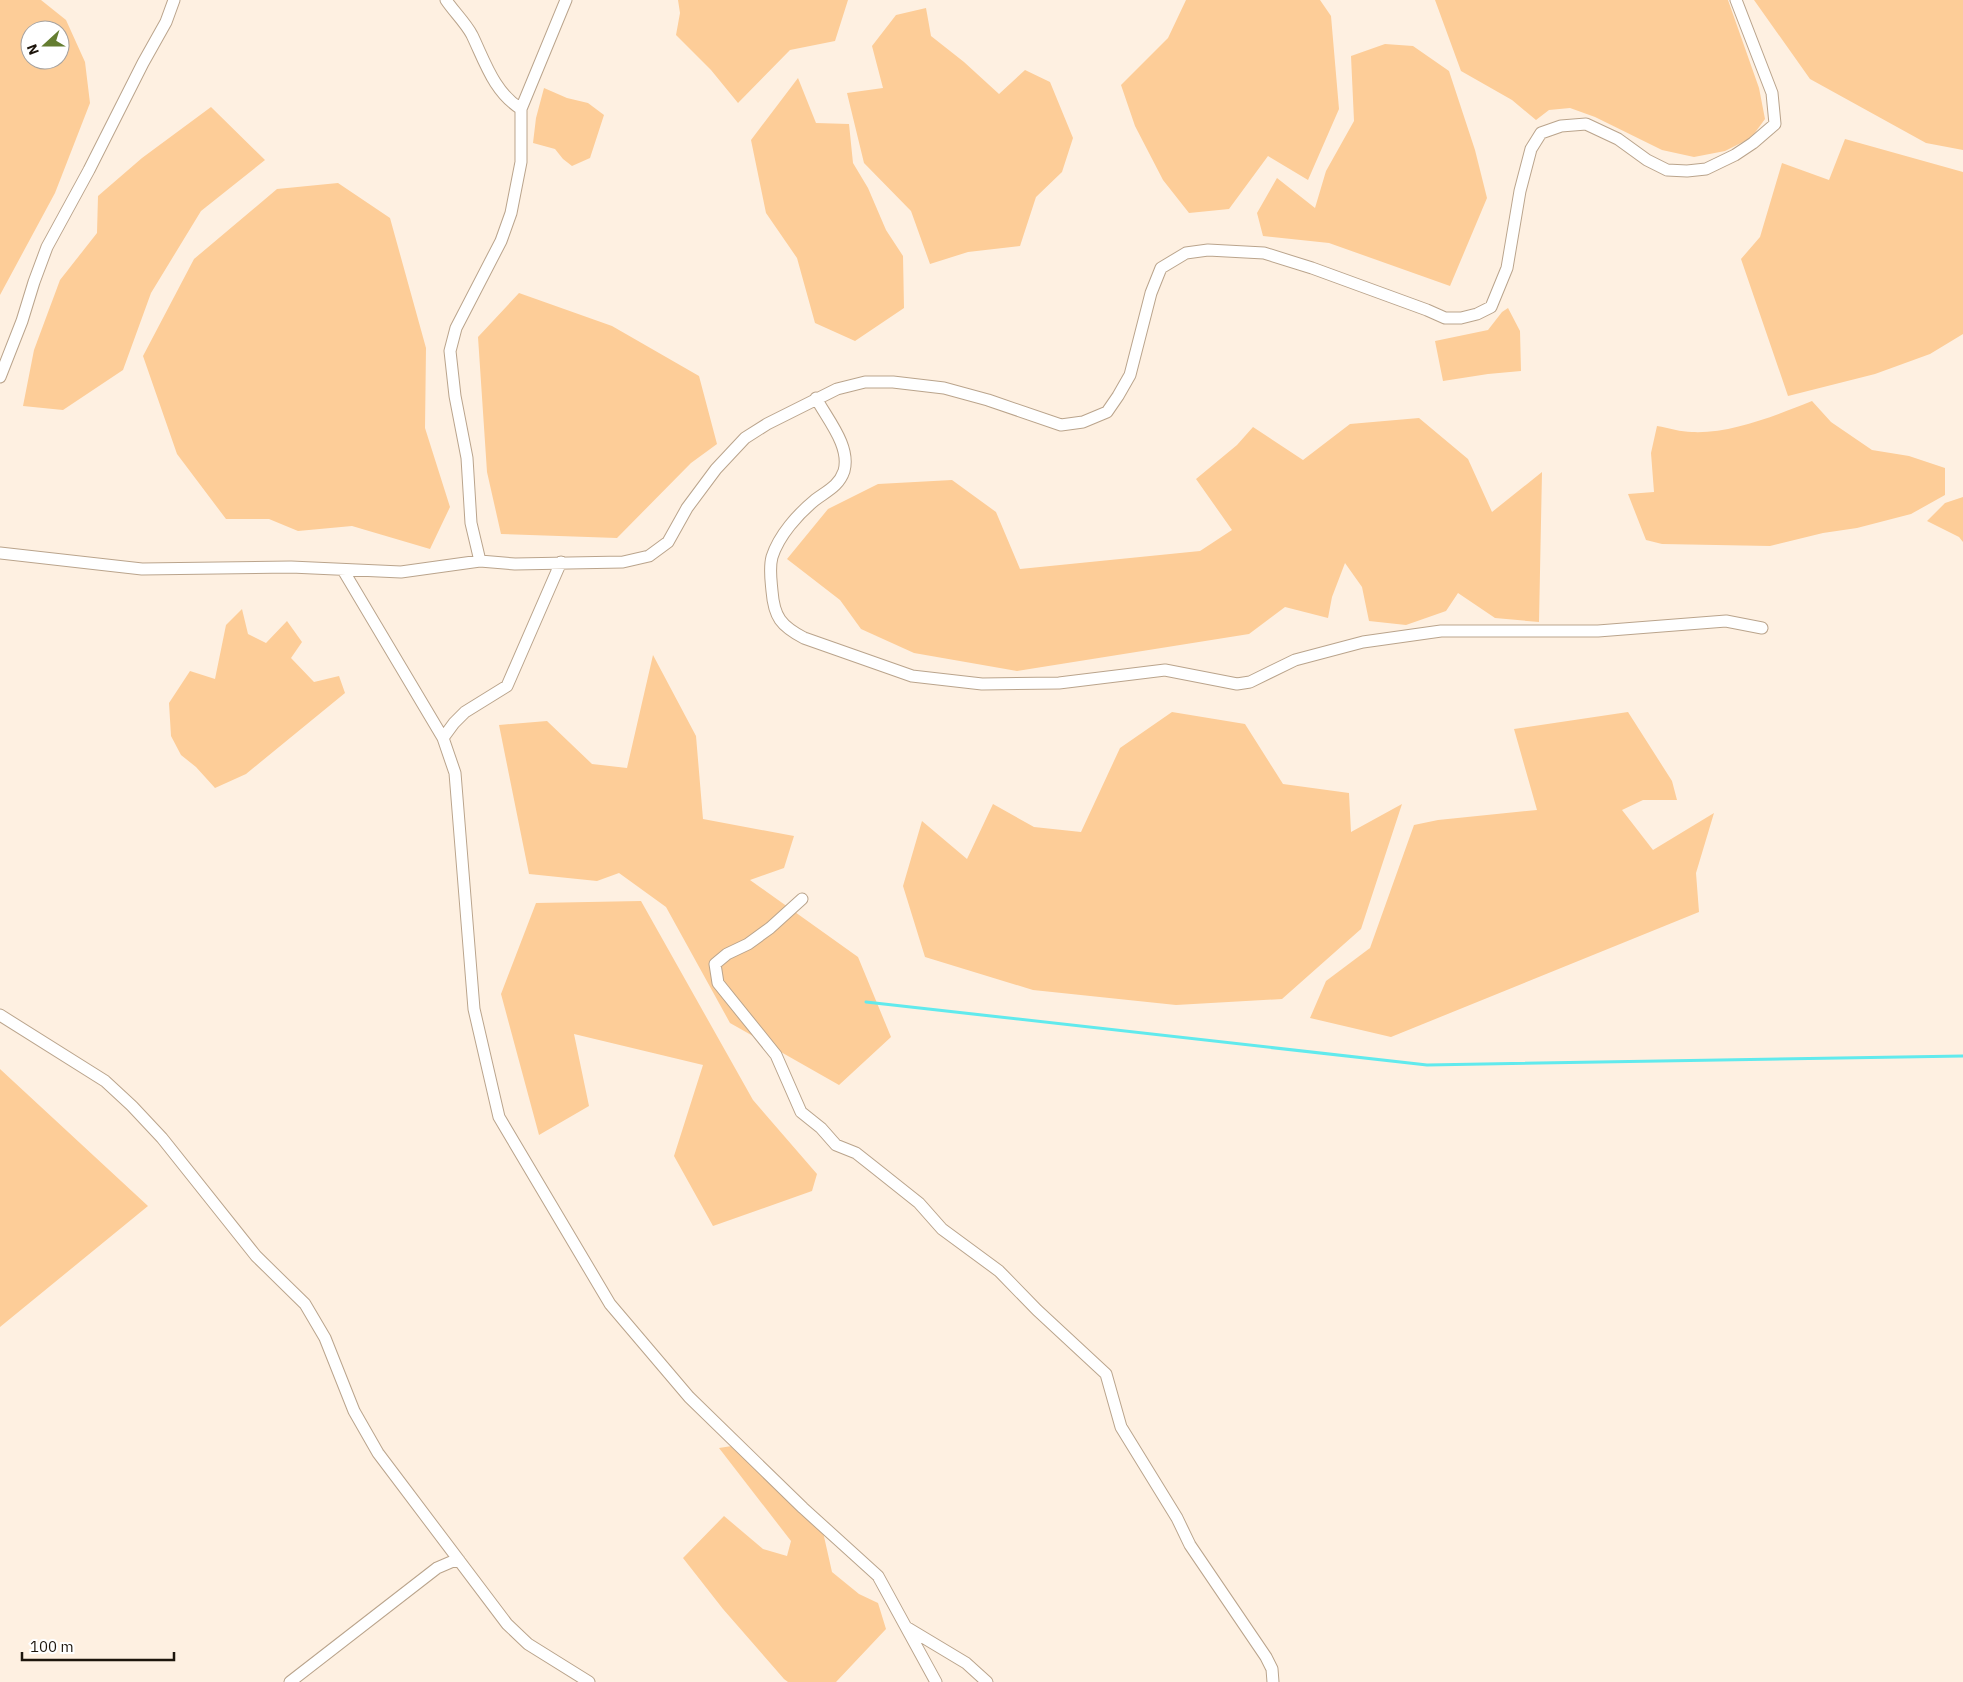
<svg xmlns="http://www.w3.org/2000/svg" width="1963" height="1682" font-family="'IBM Plex Sans',sans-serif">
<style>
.green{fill:#fdcd98;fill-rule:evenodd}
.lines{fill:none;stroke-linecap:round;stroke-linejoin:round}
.stream{stroke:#61eaed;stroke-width:3}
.minor-casing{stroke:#baa48c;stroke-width:13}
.minor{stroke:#fff;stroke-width:11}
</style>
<rect width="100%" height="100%" fill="#fef0e1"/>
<!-- green -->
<path class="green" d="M0,0H41L66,20L85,62L90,103L55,193L0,295ZM30,30H60V60H30Z
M678,0H848L835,41L790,50L738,103L711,70L676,35L680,13Z
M1186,0H1320L1331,16L1339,109L1308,180L1268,156L1229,209L1189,213L1163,180L1135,126L1121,85L1168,38Z
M1435,0H1728L1759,88L1765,119L1751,138L1725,151L1694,157L1662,150L1595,117L1570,108L1549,110L1536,120L1512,100L1461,71Z
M1754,0H1963V150L1926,143L1810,79Z
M926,8L931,36L964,62L999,94L1025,70L1050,82L1073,138L1062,172L1036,197L1020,246L968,252L930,264L911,211L864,163L847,93L883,88L872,46L896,15Z
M1385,44L1413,46L1449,71L1475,150L1487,198L1450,286L1329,243L1263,236L1257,213L1277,178L1315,208L1326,171L1354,121L1351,56Z
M798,78L816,123L849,124L853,163L868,188L886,230L903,256L904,308L855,341L815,323L797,258L766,213L751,140Z
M544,88L567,98L588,103L604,115L590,158L572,166L563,159L555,149L533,143L536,118Z
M211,107L265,160L201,211L151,293L123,370L63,410L23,406L34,350L60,280L97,233L98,196L142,158Z
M1845,139L1963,172V334L1930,354L1875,374L1788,396L1741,259L1760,237L1782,163L1829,180Z
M338,183L390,218L426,348L425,428L450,507L430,549L352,526L298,531L269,519H226L177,454L143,356L194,259L277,189Z
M519,293L612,326L699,376L717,444L691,463L617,538L501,534L487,472L478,337Z
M1508,308L1520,331L1521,371L1488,374L1443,381L1435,341L1488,330L1502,312Z
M1812,401L1831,422L1872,450L1909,456L1945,468V495L1911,514L1857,528L1823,533L1770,546L1662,544L1646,540L1628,494L1654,492L1651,453L1657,426C1669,428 1681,432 1692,432C1730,434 1777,415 1812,401Z
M1419,418L1468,459L1492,512L1542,472L1539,622L1495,618L1458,593L1446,611L1406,625L1369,621L1362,587L1345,563L1332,597L1328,618L1285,607L1249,634L1017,671L914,653L861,629L840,600L787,559L828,509L878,484L952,480L996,512L1020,569L1200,551L1232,530L1196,479L1237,445L1253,427L1303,460L1350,424Z
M1963,497V542L1959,537L1927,521L1945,503Z
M242,609L248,634L266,643L287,621L302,642L291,658L314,682L339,676L345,693L246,774L215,788L196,767L181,755L171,736L169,703L190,671L215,679L226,625Z
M653,655L696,736L703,819L794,836L784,868L750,880L858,957L891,1037L839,1085L730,1023L666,907L619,873L597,881L529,874L499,725L547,721L592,764L627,768Z
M1172,712L1245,724L1283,784L1349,793L1351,832L1402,804L1361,929L1282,999L1176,1005L1033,990L925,957L903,886L922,821L967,859L993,804L1034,827L1081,832L1120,748Z
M1628,712L1672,781L1677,800H1643L1622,810L1653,850L1714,813L1696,873L1699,912L1391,1037L1310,1018L1326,981L1370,948L1414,825L1438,820L1537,810L1514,729Z
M641,901L753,1100L817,1174L812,1191L713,1226L674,1156L703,1065L574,1034L589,1106L539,1135L501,994L536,903Z
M0,1069L148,1206L0,1327Z
M732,1446L823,1532L832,1572L859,1594L878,1603L886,1629L836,1682H788L784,1679L723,1609L683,1558L724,1516L763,1549L787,1556L791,1541L719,1448Z"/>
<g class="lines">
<!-- stream -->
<path class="stream" d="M866,1002L1427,1065L1963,1056"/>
<defs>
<path id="minor" d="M446,0C454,12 465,22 472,35C485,62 494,92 521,109
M0,377L22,321L34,282L47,247L89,170L143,63L166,22L174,0
M816,398C827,419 851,446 844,471C839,486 827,491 815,500C798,514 779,535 772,557C769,568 771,580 772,591C774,617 781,626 804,638L912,676L982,684L1059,683L1165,670L1237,684L1250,682L1295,660L1363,642L1441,631H1598L1726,621L1762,628
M0,553L142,569L291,567L401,572L480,561L515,564L623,562L649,556L668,542L687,508L716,469L745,438L767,424L837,389L865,382H893L944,388L988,400L1061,425L1083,422L1107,412L1118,396L1130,375L1151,293L1161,268L1186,253L1208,250L1264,253L1312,268L1427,310L1445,318H1461L1477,314L1491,307L1507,268L1520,191L1531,149L1541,133L1561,126L1586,124L1618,139L1647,160L1667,170L1687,171L1706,169L1735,155L1753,143L1775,124L1772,93L1736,0
M480,561L471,523L467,458L455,396L450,351L456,328L501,241L511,213L521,162V109L566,0
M343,570L443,738L455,773L474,1009L499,1117L610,1304L689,1397L803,1508L878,1576L936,1682
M443,738L454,723L465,712L507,686L561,562
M802,899L770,928L748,944L727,954L715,964L718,983L776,1055L801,1112L821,1128L836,1145L856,1153L875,1168L919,1203L942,1229L999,1271L1037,1310L1106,1374L1121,1427L1177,1518L1190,1545L1266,1657L1272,1669L1273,1682
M0,1015L105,1081L132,1106L162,1138L256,1256L305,1304L325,1338L354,1411L378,1453L507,1624L528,1644L589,1682
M906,1627L966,1663L987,1682
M290,1682L437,1568L451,1562L459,1560"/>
</defs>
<!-- minor casing -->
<use href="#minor" class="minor-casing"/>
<!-- minor -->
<use href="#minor" class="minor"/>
</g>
<!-- north arrow -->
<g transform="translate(45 45) rotate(249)"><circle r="24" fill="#ffffff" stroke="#a5a19e"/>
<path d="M0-4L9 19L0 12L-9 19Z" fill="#647d30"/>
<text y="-8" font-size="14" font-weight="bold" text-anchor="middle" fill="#1d150c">N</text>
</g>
<!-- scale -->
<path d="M22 1652v8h152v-8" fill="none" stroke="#1d150c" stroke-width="2.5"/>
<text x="30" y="1652" font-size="15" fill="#1d150c" stroke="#ffffff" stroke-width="4" paint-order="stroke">100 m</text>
</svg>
